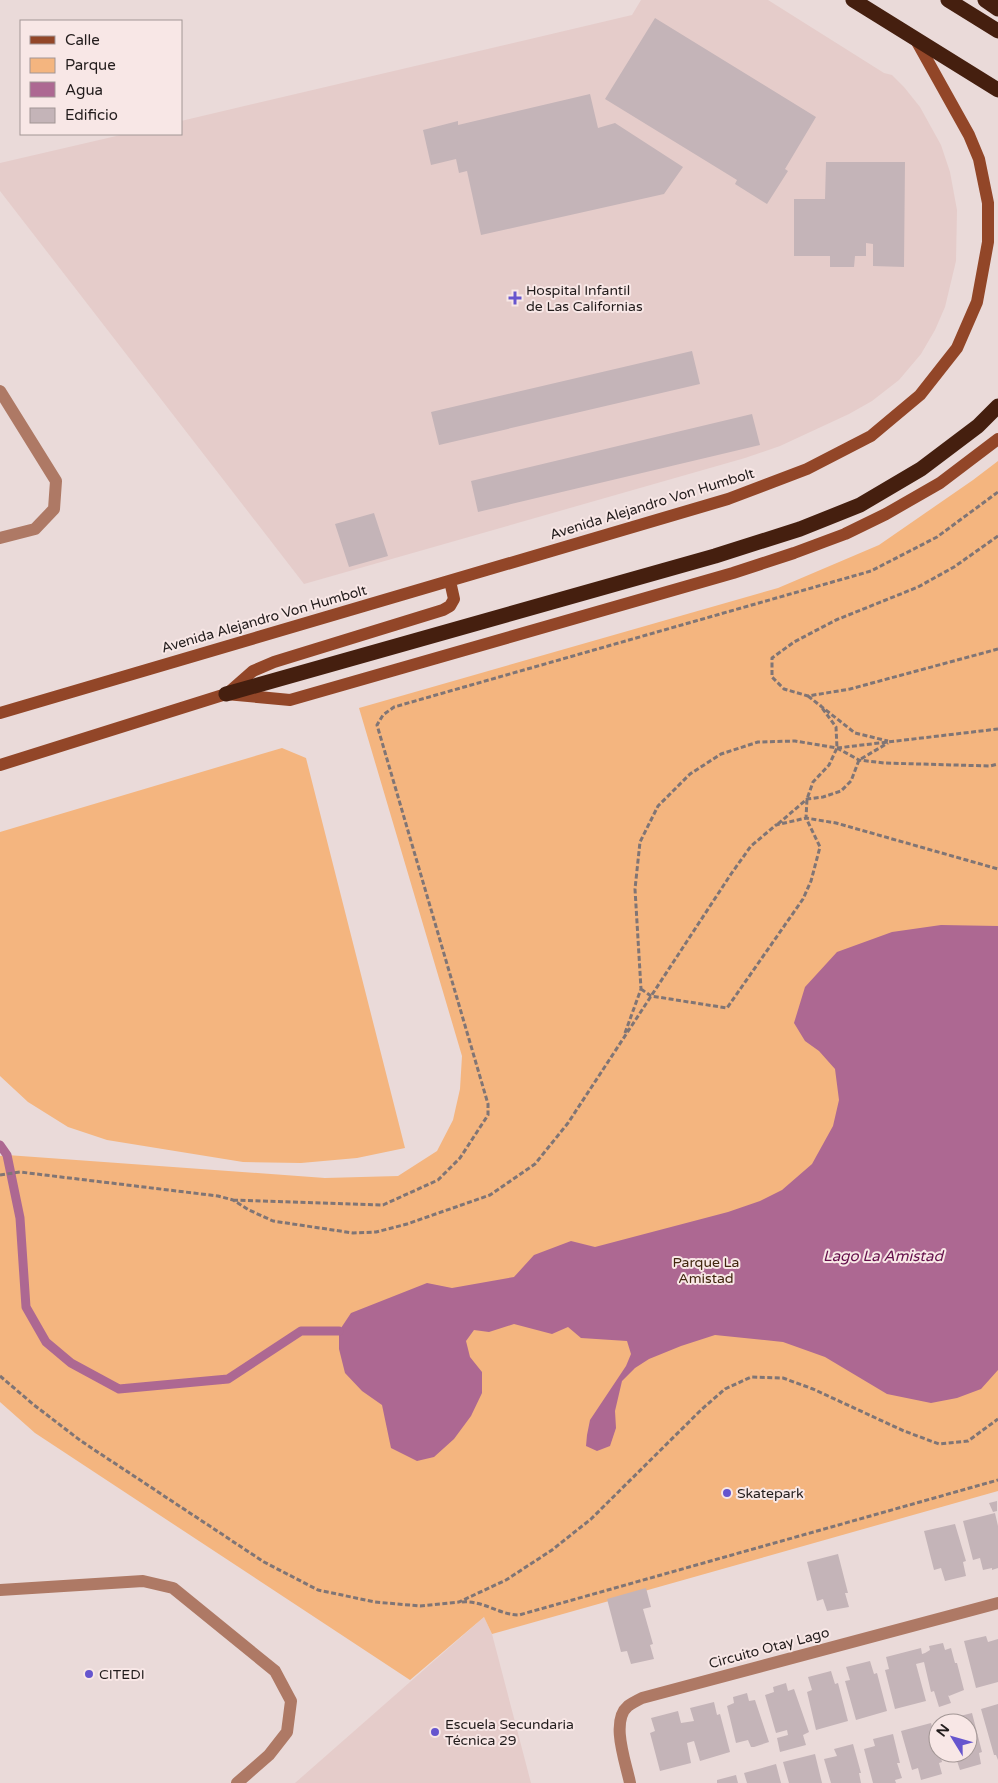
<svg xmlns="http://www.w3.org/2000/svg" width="998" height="1783" font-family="'Varela Round',sans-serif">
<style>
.built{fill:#e5ccca}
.green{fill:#f4b57f}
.water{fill:#ad6892}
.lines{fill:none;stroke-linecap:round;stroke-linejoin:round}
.stream{stroke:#ad6892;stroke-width:9}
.building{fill:#c4b4b8}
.path{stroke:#807575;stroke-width:3;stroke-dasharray:5 2.5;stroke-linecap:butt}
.lane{stroke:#ae7965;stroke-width:12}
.street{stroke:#ae7965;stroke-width:12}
.secondary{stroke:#924628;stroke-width:12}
.highway{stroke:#451f0f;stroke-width:15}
.poi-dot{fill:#6655ce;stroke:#f8e7e6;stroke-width:2}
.labels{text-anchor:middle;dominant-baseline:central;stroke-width:4;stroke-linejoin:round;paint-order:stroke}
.poi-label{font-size:14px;fill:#221c1c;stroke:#f8e7e6;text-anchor:start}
.street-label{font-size:14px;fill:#221c1c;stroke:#f8e7e6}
.park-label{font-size:14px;fill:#41270f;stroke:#f8e7e6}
.water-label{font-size:15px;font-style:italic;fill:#630e4a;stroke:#f8e7e6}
</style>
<rect width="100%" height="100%" fill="#eadad9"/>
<!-- built -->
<path class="built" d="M641,0H768L884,73L892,75L904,87L920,107L941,145L950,172L957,210L956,261L945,307L935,330L921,354L899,380L872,401L849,414L780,446L745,458L304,584L0,191V163L125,134H181V121L632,15Z
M484,1617L492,1634L531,1783H295Z"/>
<!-- green -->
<path class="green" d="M998,461V1491L492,1634L484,1617L410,1680L35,1433L0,1402V1156L7,1155L325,1178L398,1176L437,1151L453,1120L460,1089L462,1056L359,708L778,588L879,545L973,480Z
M282,748L306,758L405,1148L357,1158L301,1163L243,1162L107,1140L68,1127L28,1102L0,1076V832Z"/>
<!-- water -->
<path class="water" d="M941,925L998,926V1370L981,1389L957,1398L931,1403L887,1394L825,1357L783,1342L715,1335L681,1346L649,1359L635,1368L622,1381L615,1411L616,1428L610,1446L597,1451L586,1446L587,1435L590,1420L626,1366L631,1354L627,1341L581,1338L568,1327L552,1334L514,1324L489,1332L474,1330L466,1341L470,1357L482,1372V1393L471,1416L454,1439L434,1457L417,1461L391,1448L382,1405L362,1391L345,1373L339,1349V1331L351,1313L427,1283L452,1288L514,1277L534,1255L571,1241L595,1247L728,1212L760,1201L782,1190L812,1164L833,1126L839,1100L835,1069L819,1051L805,1041L794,1023L805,987L837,952L892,932Z"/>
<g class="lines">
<!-- stream -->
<path class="stream" d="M0,1145L7,1155L20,1218L26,1307L46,1342L71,1363L119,1389L228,1379L301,1331H339"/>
</g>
<!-- building -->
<path class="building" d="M655,18L816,117L785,169L788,171L767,204L735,184L737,180L605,99Z
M590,94L598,128L615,123L683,167L664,194L481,235L467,171L459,173L456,159L431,165L423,130L458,121V125Z
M826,162H905L904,267L873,266V244L866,243V256H855L854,267H830V256H794V199H825Z
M692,351L700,384L439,445L431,412Z
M752,414L760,445L478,512L471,481Z
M374,513L388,556L349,567L335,524Z
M997,1501V1511L993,1512L989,1503Z
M995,1513L998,1526V1568L992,1570V1568L983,1570L980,1558L973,1560L963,1521Z
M955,1524L966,1561L963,1562L966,1576L945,1581L941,1568L934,1570L924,1531Z
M838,1554L848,1593H845L849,1607L827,1611L823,1599L817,1601L807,1562Z
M646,1588L651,1607L643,1609L653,1644L650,1645L654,1659L631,1664L627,1651L621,1652L607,1599Z
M986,1636L988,1642L998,1639V1682L976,1688L964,1641Z
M943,1643L945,1650L951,1648L955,1663H957L964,1690L949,1696L948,1695L951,1703L939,1707L934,1691L931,1692L924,1662L916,1664L926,1701L895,1709L885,1670L889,1669L886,1657L921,1648L922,1654L925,1653L930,1650L929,1646Z
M870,1661L874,1674L877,1673L887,1711L856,1720L845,1681L850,1680L846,1667Z
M831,1671L835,1684L838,1683L848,1721L816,1730L807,1692L812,1690L808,1677Z
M786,1683L788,1691L794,1689L809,1732L803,1735L806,1745L780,1752L777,1738L788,1735L787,1730L776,1733L765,1695L774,1692L773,1687Z
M747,1693L749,1701L755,1700L769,1742L754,1747H751L748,1740L736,1743L727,1706L734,1703L733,1697Z
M714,1702L717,1715L720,1714L730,1752L700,1761L694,1741L687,1743L691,1763L660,1771L650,1733L655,1731L651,1718L678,1711L681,1723L694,1721L690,1708Z
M998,1704V1760L996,1755H994L981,1709Z
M972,1713L982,1752L979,1753L981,1764L960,1770L956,1758L950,1760L948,1753H968V1723H940V1721Z
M931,1723L938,1747V1753H940L942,1762L939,1763L942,1774L921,1780L918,1768L912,1770L901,1731Z
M893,1734L900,1763H897L902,1778L895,1780L896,1783H873L864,1749L875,1746L873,1739Z
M853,1744L861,1773H859L861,1783H831L824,1759L837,1756L834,1749Z
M815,1754L822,1783H789L783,1762Z
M776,1764L781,1783H747L744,1773Z
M736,1775L738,1783H717V1780Z"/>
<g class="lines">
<!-- path -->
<path class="path" d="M998,536L954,567L918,587L836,620L794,642L772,658V677L784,689L808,696L850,689L998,649
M808,696L855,733L888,741
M837,748L998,729
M778,824L807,799L823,797L841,791L851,781L859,760L888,743
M641,989L651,996L727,1008L803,899L811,881L820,847L806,818L807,799L813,782L829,765L837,748L836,727L820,705
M625,1033L641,989L635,889L640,842L658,806L690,774L721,754L758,742L795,741L837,748L859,760L884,763L990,766L998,764
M0,1175L20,1172L218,1196L233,1200L249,1210L273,1221L353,1233L376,1232L407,1224L490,1195L535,1164L568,1123L731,874L751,846L776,825L806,818L836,823L998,869
M233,1200L383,1205L438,1180L460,1158L488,1115V1104L377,725L383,715L394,707L871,571L937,537L998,492
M0,1376L34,1405L81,1441L264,1562L318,1590L375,1602L420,1606L459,1602L506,1580L552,1550L591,1519L702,1409L725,1389L751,1377L783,1378L813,1389L904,1431L939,1444L968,1441L998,1419
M462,1602C483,1600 499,1615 519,1615L998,1480"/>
<!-- lane -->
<path class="lane" d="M0,391L56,481L54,509L35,529L0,538
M0,1590L143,1581L173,1588L275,1671L291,1701L287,1732L269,1755L237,1783"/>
<!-- street -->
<path class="street" d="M630,1783C626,1763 610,1721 628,1706C632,1703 638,1700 642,1698L998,1603"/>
<!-- secondary -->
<path class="secondary" d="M228,693L253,671L274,662L443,610L450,606L454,599L450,581
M0,713L728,499L807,469L871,436L920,395L957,348L977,302L988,242V203L979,159L969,135L916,40
M0,765L226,694L290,700L733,573L794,553L845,534L886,514L940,483L998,439"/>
<!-- highway -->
<path class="highway" d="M853,0L998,90
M948,0L998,31
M985,0L998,9
M226,694L715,556L800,529L860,505L921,469L978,426L998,406"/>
</g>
<!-- markers -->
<g class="poi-dot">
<path d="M512.5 290.5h5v5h5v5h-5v5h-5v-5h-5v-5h5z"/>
<circle cx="727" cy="1493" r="5"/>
<circle cx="89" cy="1674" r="5"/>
<circle cx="435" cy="1732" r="5"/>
</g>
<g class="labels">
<!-- poi labels -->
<g class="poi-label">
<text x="526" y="290">Hospital Infantil<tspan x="526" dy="16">de Las Californias</tspan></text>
<text x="737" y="1493">Skatepark</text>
<text x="99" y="1674">CITEDI</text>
<text x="445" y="1724">Escuela Secundaria<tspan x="445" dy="16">Técnica 29</tspan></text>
</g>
<!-- street labels -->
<g class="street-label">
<text transform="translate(652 504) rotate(-17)">Avenida Alejandro Von Humbolt</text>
<text transform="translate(264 619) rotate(-16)">Avenida Alejandro Von Humbolt</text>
<text transform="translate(769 1648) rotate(-15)">Circuito Otay Lago</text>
</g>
<!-- park labels -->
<g class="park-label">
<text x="706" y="1262">Parque La<tspan x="706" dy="16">Amistad</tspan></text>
</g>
<!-- water labels -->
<g class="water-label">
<text x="883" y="1256">Lago La Amistad</text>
</g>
</g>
<!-- legend -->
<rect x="20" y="20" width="162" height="115" fill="#f8e7e6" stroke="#a29695"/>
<rect x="30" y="36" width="25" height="8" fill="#924628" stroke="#a29695"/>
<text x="65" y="45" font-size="15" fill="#221c1c">Calle</text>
<rect x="30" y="58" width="25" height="15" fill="#f4b57f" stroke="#a29695"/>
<text x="65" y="70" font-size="15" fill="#221c1c">Parque</text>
<rect x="30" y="82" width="25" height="15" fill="#ad6892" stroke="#a29695"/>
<text x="65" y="95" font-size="15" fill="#221c1c">Agua</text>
<rect x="30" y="108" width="25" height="15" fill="#c4b4b8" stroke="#a29695"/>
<text x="65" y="120" font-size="15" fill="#221c1c">Edificio</text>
<!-- north arrow -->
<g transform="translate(953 1738) rotate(307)"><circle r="24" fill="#f8e7e6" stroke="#a29695"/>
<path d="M0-4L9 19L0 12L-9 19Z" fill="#6655ce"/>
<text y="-8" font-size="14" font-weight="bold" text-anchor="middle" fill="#221c1c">N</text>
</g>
</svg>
